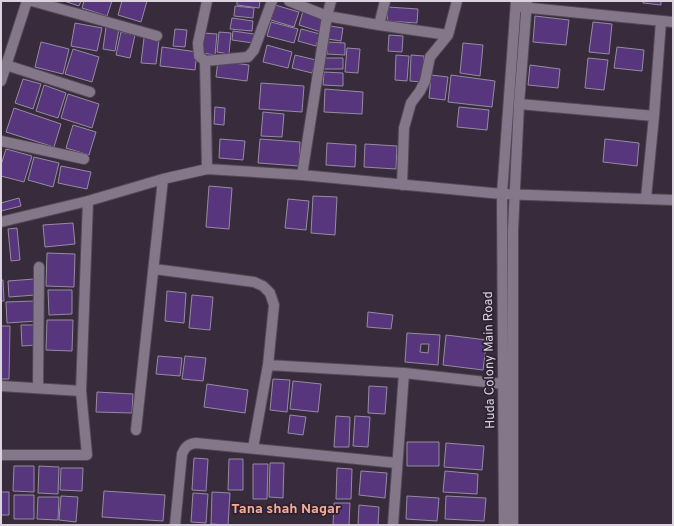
<svg xmlns="http://www.w3.org/2000/svg" width="674" height="526" font-family="Overpass,sans-serif">
<style>
.building{fill:#57367d;stroke:#948ca1;fill-rule:evenodd}
.lines{fill:none;stroke-linecap:round;stroke-linejoin:round}
.minor-casing{stroke:#544957;stroke-width:12}
.minor{stroke:#84778a;stroke-width:10}
.labels{text-anchor:middle;dominant-baseline:central;stroke-width:3.5;stroke-linejoin:round;paint-order:stroke}
.street-label{font-size:13px;fill:#dbd3de;stroke:#2d2232}
.neighbourhood-label{font-size:14px;font-weight:bold;fill:#fbac94;stroke:#2d2232}
</style>
<rect width="100%" height="100%" fill="#382c3c"/>
<!-- building -->
<path class="building" d="M64,1H81L79,6Z
M84,1H112L107,16L82,8Z
M122,1H147L141,22L118,15Z
M237,1H260L259,8L237,5Z
M643,1H661V5L643,3Z
M275,5L299,12L294,27L271,20Z
M235,6L254,8L253,18L234,16Z
M388,7L418,9L417,23L387,21Z
M303,11L325,18L321,32L299,25Z
M535,16L569,20L566,45L533,42Z
M232,18L253,21L252,31L230,29Z
M271,22L298,29L294,43L267,36Z
M593,22L612,24L609,54L589,52Z
M75,23L102,28L97,51L71,46Z
M330,26L343,28L341,41L328,39Z
M106,27L119,29L115,51L103,49Z
M175,29L187,30L185,47L173,46Z
M301,29L320,34L316,46L298,41Z
M233,31L254,34L253,43L232,40Z
M121,32L135,35L130,58L116,55Z
M219,32L231,33L229,54L217,52Z
M204,33L217,34L215,55L201,53Z
M389,35L403,36L402,52L388,51Z
M144,38L159,40L156,64L141,63Z
M41,42L69,49L63,74L35,67Z
M328,42L345,43V55L327,54Z
M463,43L483,45L480,76L460,73Z
M267,45L292,52L288,68L263,62Z
M162,47L197,52L195,70L160,66Z
M617,47L644,50L642,71L614,68Z
M347,48L360,49L358,73L345,72Z
M73,49L99,57L92,82L65,74Z
M295,55L316,60L312,73L292,68Z
M396,55L409,56L407,81L395,80Z
M411,55L424,56L422,82L410,81Z
M323,58H343V69H323Z
M588,58L608,60L604,90L585,88Z
M218,61L249,65L247,81L216,77Z
M530,65L560,69L558,88L528,85Z
M324,72L343,73V86L323,85Z
M431,75L448,77L445,100L429,98Z
M451,75L495,81L492,107L448,102Z
M23,79L41,84L33,109L15,103Z
M261,83L304,86L302,112L259,109Z
M44,85L66,93L58,118L36,111Z
M325,89L363,92L362,114L324,112Z
M68,94L99,104L92,128L61,118Z
M215,107L225,108L224,125L214,124Z
M459,107L489,110L487,130L457,127Z
M14,108L61,124L54,147L6,132Z
M263,112L284,114L282,137L261,136Z
M73,125L96,132L89,155L66,148Z
M220,139L245,141L243,160L219,158Z
M260,139L300,142L299,166L258,163Z
M605,139L639,143L637,166L603,162Z
M327,143L356,145L355,167L326,165Z
M365,144L397,146L396,169L364,167Z
M6,149L32,156L24,182L1,176V165Z
M34,157L59,163L53,187L28,180Z
M61,166L91,172L87,189L58,183Z
M209,186L232,188L229,229L206,227Z
M313,196L337,197L335,235L311,233Z
M19,198L21,206L1,211V203Z
M288,199L309,201L306,230L285,228Z
M73,223L75,244L45,247L43,225Z
M17,228L20,260L11,261L8,229Z
M47,253L75,254L74,287L46,286Z
M34,279L35,295L9,297L8,281Z
M1,280H3L4,301H1Z
M48,290H72V314L49,315Z
M167,291L186,293L184,323L165,321Z
M192,295L213,297L210,330L189,328Z
M35,301L37,321L7,323L6,302Z
M368,312L393,315L391,329L367,327Z
M47,320H73L72,351L46,350Z
M21,325H35L36,345L22,346Z
M1,326H10L9,379H1Z
M407,333L440,335L438,365L405,362ZM421,344H429L428,353L420,352Z
M446,335L487,340L483,370L443,365Z
M158,356L182,358L180,376L156,374Z
M185,356L206,358L203,381L182,379Z
M273,379L290,380L287,412L270,410Z
M293,381L321,384L318,412L290,409Z
M207,384L248,390L245,413L204,407Z
M369,386L387,387L385,414L368,413Z
M97,392L133,394L132,413L96,412Z
M290,415L306,417L303,435L288,433Z
M336,416L350,417L349,447H334Z
M355,416L370,417L368,447L353,446Z
M407,442H439V466H407Z
M446,443L484,446L482,470L444,467Z
M194,458L208,459L206,491L192,490Z
M229,459H243V490H228Z
M270,463H284L283,498L269,497Z
M253,464H268L267,499H253Z
M14,466H34V492L13,491Z
M39,466L59,467L58,494L38,493Z
M61,468H83L82,491L60,490Z
M337,468L352,469L351,499H336Z
M361,471L387,473L385,498L359,495Z
M445,471L478,474L477,494L443,492Z
M104,491L165,495L163,521L102,517Z
M1,492H9V515H1Z
M212,492L230,493L228,525L211,524Z
M193,493L208,494L206,523L191,522Z
M14,495H34V519H14Z
M61,496L78,497L76,522L59,520Z
M407,496L439,498L437,521L406,519Z
M446,496L486,498L484,521L445,519Z
M38,497H59L58,520L37,519Z
M334,503H350L349,525H333Z
M359,505L379,507L378,525H358Z"/>
<g class="lines">
<defs>
<path id="minor" d="M32,1L157,36
M289,1L327,16L379,25L385,1
M520,7L673,22
M379,25L448,35
M205,61L248,57L254,50L272,1
M6,65L90,92
M1,81L27,1
M519,104L654,116
M1,141L84,159
M207,169L205,61L199,56L198,43L207,1
M302,175L327,16L331,1
M402,185L404,128L411,103L420,91L425,81L430,57L448,35L457,1
M646,198L654,116L661,21
M1,222L88,201L163,179L207,169L302,175L502,194L673,200
M154,269L254,282L263,286L270,293L274,305L268,365L253,448
M268,365L404,373L504,384
M1,386L81,391
M38,388L39,267
M136,430L163,179
M1,455H87L81,391L88,201
M175,525L182,454C185,447 188,444 196,443L397,463
M393,525L404,373
M504,525L502,194L516,1
M513,525V230L519,104L527,1"/>
</defs>
<!-- minor casing -->
<use href="#minor" class="minor-casing"/>
<!-- minor -->
<use href="#minor" class="minor"/>
</g>
<g class="labels">
<!-- street labels -->
<g class="street-label">
<text transform="translate(490 360) rotate(-91)">Huda Colony Main Road</text>
</g>
<!-- neighbourhood labels -->
<g class="neighbourhood-label">
<text x="286" y="509">Tana shah Nagar</text>
</g>
</g>
<!-- border -->
<rect width="674" height="526" fill="none" stroke="#dbd3de" stroke-width="4"/>
</svg>
